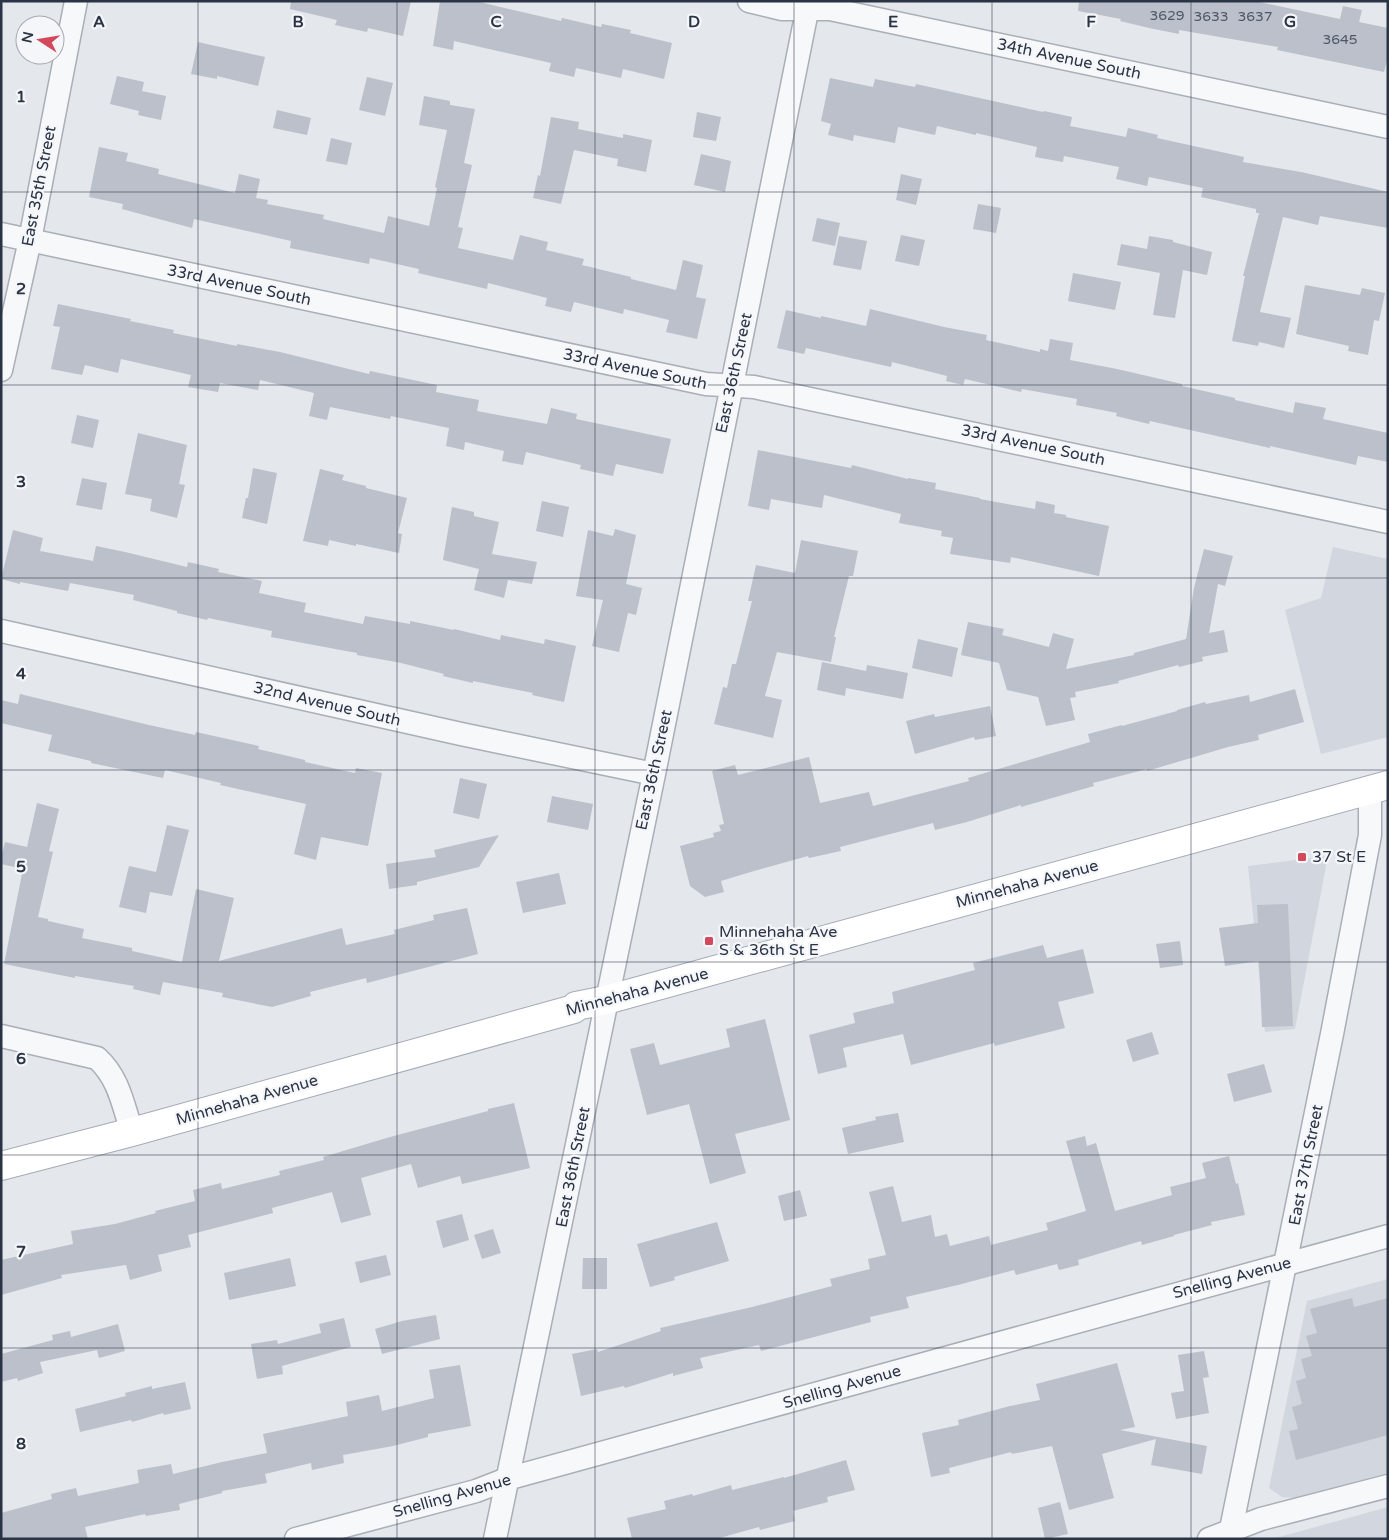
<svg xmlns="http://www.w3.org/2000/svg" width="1389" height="1540" font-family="'Varela Round',sans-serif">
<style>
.built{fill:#d2d6de}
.building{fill:#bbc0ca}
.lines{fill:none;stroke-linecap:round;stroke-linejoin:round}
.minor-casing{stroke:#a9aeb7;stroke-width:25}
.major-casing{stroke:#a3abb8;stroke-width:30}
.minor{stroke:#f7f8fa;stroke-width:22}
.major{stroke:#fff;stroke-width:28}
.grid{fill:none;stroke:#2b3445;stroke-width:1;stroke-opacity:0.55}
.poi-dot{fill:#d1495b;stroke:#f4f6f9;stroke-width:2}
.labels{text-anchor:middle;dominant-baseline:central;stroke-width:4.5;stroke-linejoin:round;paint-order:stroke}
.number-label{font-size:14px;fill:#4f5766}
.street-label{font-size:16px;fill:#2b3445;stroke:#f4f6f9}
.poi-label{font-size:16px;fill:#2b3445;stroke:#f4f6f9;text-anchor:start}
.grid-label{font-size:16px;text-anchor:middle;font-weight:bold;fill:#2b3445;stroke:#f4f6f9;stroke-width:4.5;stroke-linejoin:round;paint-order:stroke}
</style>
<rect width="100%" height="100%" fill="#e4e7ec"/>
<!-- built -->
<path class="built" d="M1333,547L1388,559V737L1321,754L1285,610L1321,598Z
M1328,856L1295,1029L1265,1032L1248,866Z
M1388,1279V1473L1295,1498L1282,1497L1269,1488L1307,1301Z
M1388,1507V1539H1272Z"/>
<!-- building -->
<path class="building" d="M291,1H411L403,36L368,28L367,32L335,25L337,20L290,9Z
M440,1H475L561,21L562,18L601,27L602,24L631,30L630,33L672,43L664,79L623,69L621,78L576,68L574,77L549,71L551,63L489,49L454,41L453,50L433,46Z
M1079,1H1254L1340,19L1343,6L1362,10L1359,22L1388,28V57L1384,72L1277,50L1278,47L1179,30V34L1149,28L1120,21L1121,19L1078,11Z
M198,42L265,57L258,86L217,76V79L191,74Z
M117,76L144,82L142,91L166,96L161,120L138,115L139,111L110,104Z
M367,77L393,83L385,116L359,110Z
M830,78L873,87L875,79L915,87L916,84L1043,112L1044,111L1072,117L1070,126L1126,137L1128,128L1158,135L1157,138L1244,157L1243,162L1301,172L1388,192V228L1320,216L1318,225L1283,217L1260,312L1291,318L1284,348L1259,342L1258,346L1232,341L1245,276H1243L1259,213H1256V209L1201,197L1203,188L1149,177L1147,186L1116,179L1119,167L1064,156L1063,162L1035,157L1037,147L976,133V135L937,126L935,135L898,127L895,143L854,135L853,141L828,135L831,124L821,121Z
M424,96L450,101V105L475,109L464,163L472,165L458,227L463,228L458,248L513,260L520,235L548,242L546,250L584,259L582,265L631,277V279L676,290L683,260L703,265L696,297L706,299L697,339L666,332L669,320L624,309L623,314L574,302L571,312L545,306L547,298L488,283L487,289L418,273L419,269L370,258L369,264L290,248L291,241L194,219L192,228L122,209L123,204L89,197L99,147L128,153L126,161L159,169L158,174L235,193L239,174L260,179L256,198L268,200L267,204L324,215L323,219L384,233L388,216L429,226L437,188L435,187L447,130L419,125Z
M277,110L311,118L307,135L273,128Z
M697,112L721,117L716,141L693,137Z
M551,117L579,122L578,129L623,138V134L652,140L646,172L617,166L618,159L574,150L561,204L533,198L538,175L540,176Z
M331,138L352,143L347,165L326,161Z
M701,154L731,161L725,192L694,185Z
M901,174L922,179L916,205L896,200Z
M978,204L1001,208L996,233L973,229Z
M817,218L840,223L835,246L812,241Z
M901,235L925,240L919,266L895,261Z
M839,236L867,241L861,270L833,265Z
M1149,236L1173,240V242L1212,252L1207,275L1183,270L1175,318L1153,315L1160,273L1117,265L1121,244L1147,249Z
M1073,273L1121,282L1115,310L1068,301Z
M1305,285L1360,295L1362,288L1385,293L1379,321L1374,320L1368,355L1348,351L1349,346L1296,334Z
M58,304L131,319L130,321L174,330L173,333L237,346V344L280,352L369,374L370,371L437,385L436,392L479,400L477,411L547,424L551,408L577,414L576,419L671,439L663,474L616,464L613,476L580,469L581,465L526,452L523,465L502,461L504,451L465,442L464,450L446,446L449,428L391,416L390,419L330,407L327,420L309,416L314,393L260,380L258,390L220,383L218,392L188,387L191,375L121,359L118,373L85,365L82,375L51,369L60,327L53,326Z
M870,309L944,327L987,335L986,340L1040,352V349L1048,351L1050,339L1073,343L1070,360L1117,369L1182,384V386L1235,398V400L1293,413L1295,402L1326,408L1323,419L1388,433V462L1358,456L1356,465L1270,446V448L1150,421L1149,424L1116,416L1117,413L1076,405L1077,399L1022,389L1021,392L965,379L963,385L946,381L947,376L892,362L891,367L806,348L804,354L777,348L786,310L821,318V316L866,326Z
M77,415L99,420L93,448L71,443Z
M138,433L187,445L179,484L185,485L177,518L150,511L152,499L125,494Z
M758,450L851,468L852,465L908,479V478L936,483L935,489L980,498V499L1035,509L1036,501L1055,505L1054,513L1066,515V517L1109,526L1099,576L1011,557L1010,563L950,554L953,538L941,536L942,531L899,523L901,514L824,495L822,508L771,499L769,510L748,506Z
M253,468L277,473L267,524L242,518L246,498H248Z
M320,469L344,475L342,480L366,486V488L407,498L398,533L402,534L399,553L356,544V546L329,540L328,546L303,541Z
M82,478L107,483L102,510L76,505Z
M542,501L569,507L563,537L536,531Z
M452,507L474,512V516L499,522L492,554L537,562L532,584L508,580L504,598L474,590L479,569L443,560Z
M615,529L636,535L626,584L642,588L636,615L628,613L619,652L592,646L603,600L576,596L588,530L613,536Z
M13,530L43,538L40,551L93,561L96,546L125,552L187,567L188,562L219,569L218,572L262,581L259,593L306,603L304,612L363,624L365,616L410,624V621L454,630V629L500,640L501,635L544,644L545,639L576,646L564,702L532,695L533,693L473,681V683L443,676L444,674L401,663L357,655V653L271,637L272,631L208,618L207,620L177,613V611L133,600L134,595L70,583L68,591L20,582V584L1,579Z
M801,540L858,551L853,576H849L834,637H836L831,662L777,652L765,696L782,700L773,738L714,724L723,687L727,688L732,664H736L752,601H748L756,565L795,573Z
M1204,549L1233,556L1225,586L1218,584L1209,633L1224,630L1228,652L1202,657L1203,661L1179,667L1178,665L1118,681L1119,683L1075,692L1076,697L1070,698L1075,720L1046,726L1038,697L1007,690L999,663L961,655L968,622L1004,629L1002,635L1049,647L1053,633L1074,639L1066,669L1134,655V653L1186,639L1194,588Z
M918,639L958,648L952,677L912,668Z
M822,662L866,671L867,665L908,673L903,699L846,688L845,696L817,690Z
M1295,689L1304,722L1258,735L1259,740L1228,747L1147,771V769L1093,783L1094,786L1021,807V805L967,822L935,830L933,823L840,847L841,851L809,858L808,856L754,871L721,881L724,892L705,897L690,886L680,846L714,837L713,833L721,831L719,825L724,824L712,771L735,765L738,775L809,757L820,803L869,792L873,806L969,781L968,778L1090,742L1088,734L1122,725V726L1177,711V710L1205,702L1206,704L1249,695L1250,702Z
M20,694L149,725L195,735L196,732L259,746L258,749L305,760V762L355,773L356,768L382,773L368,846L321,837L316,860L294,854L306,804L220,785L221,783L165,770L163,778L91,763V761L48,751L52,735L1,723V700L18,704Z
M990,706L996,736L975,740L974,737L915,754L906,721L934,714L935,717Z
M460,778L487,784L479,819L453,813Z
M552,796L593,804L588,830L547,822Z
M37,803L59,809L49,851L53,852L38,917L48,919V921L84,929L82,938L132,948V951L182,962L196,889L234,898L219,961L342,928L346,945L395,934L394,930L434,920L433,915L467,908L478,954L367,983L366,978L310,992L311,996L272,1007L222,997L223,993L163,982L160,995L133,989L134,986L75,976V978L4,964L23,869L1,864V858L5,842L27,847Z
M167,825L189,830L172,896L150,892L146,913L119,907L129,866L156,872Z
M499,835L479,867L417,882V885L389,889L386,864L436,857L434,850Z
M559,873L566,904L523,913L516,882Z
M1288,904L1293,1026L1262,1027L1259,961L1225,966L1219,928L1258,923L1257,905Z
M1180,941L1183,965L1160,968L1156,944Z
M1043,945L1047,958L1083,949L1094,993L1058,1002L1065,1028L995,1046L994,1043L911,1065L903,1034L843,1048L847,1067L818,1074L809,1035L855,1023L853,1013L894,1003L892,992L975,970L973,963Z
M765,1019L790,1120L735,1134L746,1173L710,1184L689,1104L647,1115L630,1049L654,1043L660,1065L730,1047L726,1029Z
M1152,1032L1159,1054L1133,1062L1126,1040Z
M1264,1064L1272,1092L1234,1102L1227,1074Z
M514,1103L530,1168L462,1184L460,1176L418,1188L411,1164L361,1178L371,1215L341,1223L332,1192L272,1208L273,1213L188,1235L191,1247L158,1255L162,1271L130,1280L126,1265L61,1275L62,1278L1,1295V1260L73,1244L71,1231L115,1224L156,1213L155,1211L195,1201L193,1190L221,1183L222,1189L280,1175L279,1171L324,1160L323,1157L390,1137L488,1111V1109Z
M898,1113L904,1142L848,1154L842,1128L876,1120L875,1117Z
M1085,1136L1087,1146L1096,1143L1115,1211L1172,1195L1170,1187L1206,1178L1202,1163L1229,1156L1236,1184L1238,1183L1245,1215L1211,1222L1212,1225L1174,1235V1236L1142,1245L1141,1241L1078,1260L1079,1265L1059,1270L1057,1264L1016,1275L1014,1270L958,1285L906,1297L909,1308L870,1317L871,1322L761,1351L759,1345L700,1358L703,1368L673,1376V1373L625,1388L624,1386L581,1396L572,1354L597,1349L598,1352L661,1331L660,1328L752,1307L832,1286L830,1279L870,1269L868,1259L886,1255L869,1192L893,1186L902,1222L931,1215L935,1237L947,1234L950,1246L989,1236L991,1245L1048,1230L1046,1223L1086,1211L1066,1141Z
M800,1190L807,1216L784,1221L778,1196Z
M462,1214L469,1240L443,1248L436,1221Z
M717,1222L729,1261L674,1277L675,1280L650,1287L637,1244Z
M493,1229L501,1253L482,1259L474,1235Z
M386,1255L391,1275L360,1283L355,1262Z
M290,1258L296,1286L229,1300L224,1273Z
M583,1258H607V1289H582Z
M1352,1298L1354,1307L1388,1298V1435L1296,1460L1289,1431L1298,1429L1292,1407L1302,1404L1296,1381L1306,1378L1301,1359L1312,1356L1306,1336L1317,1333L1310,1309Z
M436,1315L440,1339L382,1354L375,1329L402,1321Z
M344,1318L351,1347L282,1366L283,1374L257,1379L251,1344L277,1340L278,1344L321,1333L319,1324Z
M118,1324L125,1351L99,1358L97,1350L40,1362L43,1373L18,1381L17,1378L1,1382V1354L53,1340L52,1335L70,1331L71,1337Z
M1204,1351L1209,1377L1203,1378L1209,1413L1176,1419L1171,1393L1184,1391L1178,1355Z
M1117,1363L1135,1427L1120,1430L1207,1446L1202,1474L1151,1465L1156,1439L1102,1454L1114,1498L1069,1510L1052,1446L1012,1454L1011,1452L949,1468L950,1473L931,1477L922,1433L959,1425L958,1420L1010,1406L1040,1400L1036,1384Z
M460,1365L471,1426L428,1434V1437L393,1446L343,1455L344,1463L312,1470L311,1463L265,1474L267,1483L222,1491V1493L179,1504L180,1510L146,1516L145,1514L85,1527L88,1539H1V1513L52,1499L51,1494L76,1488L78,1496L139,1483L137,1470L171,1464L173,1474L222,1462L267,1453L263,1434L348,1416L346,1402L379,1395L382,1411L434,1398L429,1370Z
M185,1382L191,1409L164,1415L163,1413L132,1422L131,1420L80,1432L75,1409L126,1396L125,1393L152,1386V1389Z
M846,1460L855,1490L827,1497L828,1502L793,1511L795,1521L760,1530L759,1527L716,1539H632L627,1518L666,1509L664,1501L692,1494L693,1496L731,1485L732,1490L784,1477V1478Z
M1060,1502L1068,1534L1045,1539L1038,1508Z"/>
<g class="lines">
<defs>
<path id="minor" d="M749,1L782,9H830L1388,127
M1,234L706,384L754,387L1388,522
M1,370L30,240L76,1
M1,631L461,734L654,774
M1,1036L97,1058C119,1078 123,1105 132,1132
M296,1539L476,1491L507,1479L1388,1236
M495,1539L654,774L809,1
M1209,1539L1261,1519L1388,1486
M1229,1539L1332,1034L1370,835V790"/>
<path id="major" d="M1,1166L132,1132L574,1009L576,1006L606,1000L1388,785"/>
</defs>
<!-- minor casing -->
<use href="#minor" class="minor-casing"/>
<!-- major casing -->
<use href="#major" class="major-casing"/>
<!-- minor -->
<use href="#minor" class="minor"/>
<!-- major -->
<use href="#major" class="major"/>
</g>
<!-- grid -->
<path class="grid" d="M198,1V1539M397,1V1539M595,1V1539M794,1V1539M992,1V1539M1191,1V1539M1,192H1388M1,385H1388M1,578H1388M1,770H1388M1,962H1388M1,1155H1388M1,1348H1388"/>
<!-- markers -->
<g class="poi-dot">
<rect x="1297" y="852" width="10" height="10" rx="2.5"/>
<rect x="704" y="936" width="10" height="10" rx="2.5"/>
</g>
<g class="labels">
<!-- number labels -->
<g class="number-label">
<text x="1167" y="15">3629</text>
<text x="1211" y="16">3633</text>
<text x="1255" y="16">3637</text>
<text x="1340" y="39">3645</text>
</g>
<!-- street labels -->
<g class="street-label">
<text transform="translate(1069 59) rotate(12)">34th Avenue South</text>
<text transform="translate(39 186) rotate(-79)">East 35th Street</text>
<text transform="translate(239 285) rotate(12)">33rd Avenue South</text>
<text transform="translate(635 369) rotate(12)">33rd Avenue South</text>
<text transform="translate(734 373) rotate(-78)">East 36th Street</text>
<text transform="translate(1033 445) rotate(12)">33rd Avenue South</text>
<text transform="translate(327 704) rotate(13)">32nd Avenue South</text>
<text transform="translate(654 770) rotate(-78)">East 36th Street</text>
<text transform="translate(1027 884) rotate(-15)">Minnehaha Avenue</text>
<text transform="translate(637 992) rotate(-15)">Minnehaha Avenue</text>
<text transform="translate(247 1100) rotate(-16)">Minnehaha Avenue</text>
<text transform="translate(1306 1165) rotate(-79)">East 37th Street</text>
<text transform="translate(573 1167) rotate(-79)">East 36th Street</text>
<text transform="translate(1232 1278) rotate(-15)">Snelling Avenue</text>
<text transform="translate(842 1387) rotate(-16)">Snelling Avenue</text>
<text transform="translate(452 1496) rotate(-16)">Snelling Avenue</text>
</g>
<!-- poi labels -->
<g class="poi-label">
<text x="1312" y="857">37 St E</text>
<text x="719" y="932">Minnehaha Ave<tspan x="719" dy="18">S &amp; 36th St E</tspan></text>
</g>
</g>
<g class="grid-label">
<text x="99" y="27">A</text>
<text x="298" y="27">B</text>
<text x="496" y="27">C</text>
<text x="694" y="27">D</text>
<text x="893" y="27">E</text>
<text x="1091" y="27">F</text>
<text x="1290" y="27">G</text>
<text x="21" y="102">1</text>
<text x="21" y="294">2</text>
<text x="21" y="487">3</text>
<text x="21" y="679">4</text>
<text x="21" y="872">5</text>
<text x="21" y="1064">6</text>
<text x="21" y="1257">7</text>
<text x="21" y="1449">8</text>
</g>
<!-- border -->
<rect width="1389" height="1540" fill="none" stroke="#2b3445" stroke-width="5"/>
<!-- north arrow -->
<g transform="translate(40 40) rotate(282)"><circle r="24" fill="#f4f6f9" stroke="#a4a8b1"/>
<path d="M0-4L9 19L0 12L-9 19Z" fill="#d1495b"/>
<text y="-8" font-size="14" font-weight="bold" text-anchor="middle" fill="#2b3445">N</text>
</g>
</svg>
